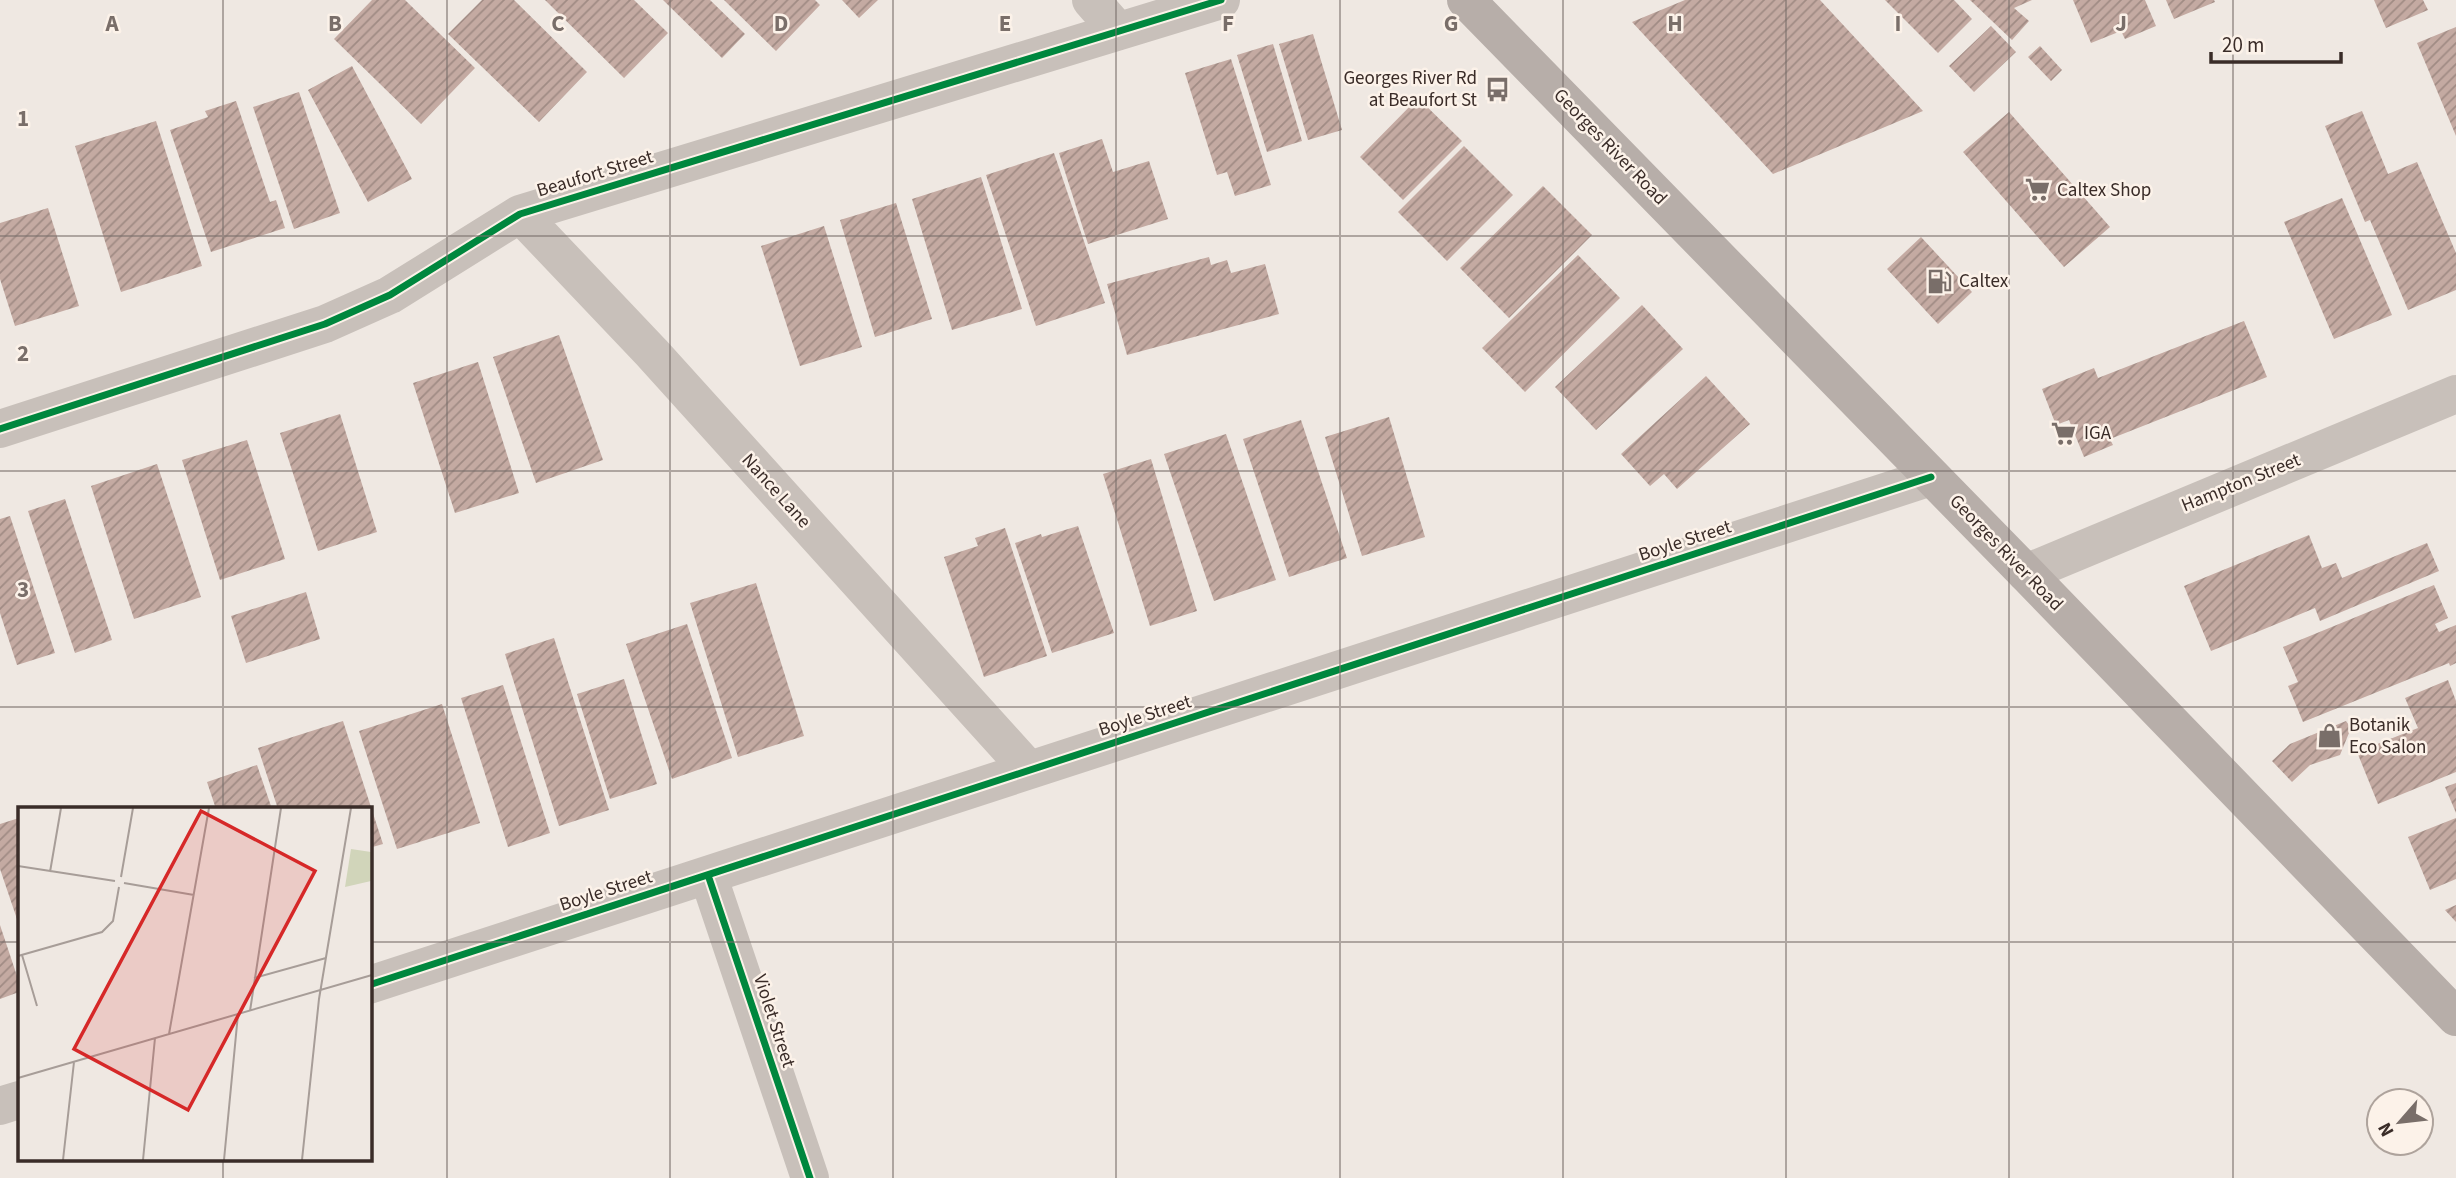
<svg xmlns="http://www.w3.org/2000/svg" width="2456" height="1178" font-family="'Source Sans 3',sans-serif">
<style>
.building{fill:url(#building-hatch)}
.lines{fill:none;stroke-linecap:round;stroke-linejoin:round}
.minor{stroke:#c8c0ba;stroke-width:38}
.major{stroke:#b7aea9;stroke-width:38}
.cycleway-casing{stroke:#fcf2e9;stroke-width:11}
.cycleway{stroke:#00873e;stroke-width:7}
.grid{fill:none;stroke:#796e69;stroke-width:2;stroke-opacity:0.55}
.labels{text-anchor:middle;dominant-baseline:central;stroke-width:5;stroke-linejoin:round;paint-order:stroke}
.poi-label{font-size:19px;fill:#3a2c28;stroke:#fcf2e9;text-anchor:start}
.street-label{font-size:19px;fill:#3a2c28;stroke:#fcf2e9}
.inset-road{fill:none;stroke:#a79d98;stroke-width:2}
.view{fill:#d62828;fill-opacity:0.15;stroke:#d62828;stroke-width:3.5}
.inset-edge{fill:none;stroke:#3a2c28;stroke-width:3.5}
.grid-label{font-size:23px;text-anchor:middle;font-weight:bold;fill:#796e69;stroke:#fcf2e9;stroke-width:5;stroke-linejoin:round;paint-order:stroke}
</style>
<defs>
<pattern id="building-hatch" width="6" height="6" patternUnits="userSpaceOnUse" patternTransform="scale(1.75)"><rect width="6" height="6" fill="#c4aaa2"/><path d="M-1 1l2-2M0 6l6-6M5 7l2-2" fill="none" stroke="#a08b84"/></pattern>
</defs>
<rect width="100%" height="100%" fill="#efe8e2"/>
<!-- building -->
<path class="building" d="M372,0H405L475,68L421,124L334,39Z
M482,0H514L587,72L539,122L448,34Z
M545,0H634L668,33L624,78Z
M663,0H710L745,34L722,58Z
M724,0H815L820,5L776,51Z
M842,0H878L859,18Z
M1685,0H1820L1923,111L1773,174L1632,22Z
M1885,0H1954L1972,19L1938,53Z
M1970,0H2032L2014,8L2029,21L2012,40Z
M2073,0H2145L2156,26L2125,39L2121,31L2091,43Z
M2166,0H2214L2215,2L2174,19Z
M2374,0H2423L2428,10L2386,28Z
M1991,26L2016,52L1974,92L1949,66Z
M2456,27V136L2417,43Z
M1313,34L1342,130L1308,140L1279,44Z
M1273,44L1302,141L1267,152L1237,55Z
M2040,46L2062,70L2051,81L2028,57Z
M1231,59L1271,185L1235,196L1227,172L1217,175L1185,73Z
M352,66L412,179L368,202L308,90Z
M299,92L340,213L294,229L253,107Z
M1418,98L1462,141L1403,200L1360,157Z
M236,101L270,202L276,200L285,228L211,252L170,130L208,117L205,111Z
M2362,111L2388,174L2417,162L2456,253V290L2408,310L2370,220L2365,222L2325,126Z
M2009,112L2110,227L2064,267L1963,152Z
M156,121L202,266L121,292L75,146Z
M1102,139L1113,172L1149,161L1168,219L1088,244L1059,153Z
M1464,146L1513,195L1447,261L1398,212Z
M1054,153L1105,303L1036,326L986,175Z
M981,177L1022,309L952,330L912,199Z
M1543,186L1592,235L1509,318L1460,268Z
M2342,198L2392,315L2334,339L2284,222Z
M896,203L932,319L875,337L840,220Z
M48,208L79,306L15,326L0,279V223Z
M824,226L862,347L800,366L761,246Z
M1921,237L1972,292L1938,324L1887,269Z
M1578,255L1620,298L1525,392L1482,348Z
M1209,257L1211,265L1227,260L1231,273L1265,264L1279,314L1127,355L1107,284Z
M1642,305L1683,349L1596,430L1555,387Z
M2244,321L2267,377L2110,439L2113,445L2084,457L2069,420L2056,425L2042,389L2094,368L2098,378Z
M559,335L603,460L536,483L493,357Z
M478,362L519,493L455,513L413,383Z
M1706,376L1750,424L1677,489L1664,474L1650,486L1621,454Z
M340,414L377,532L318,551L280,433Z
M1389,417L1425,537L1362,556L1325,437Z
M1301,420L1347,558L1289,577L1243,439Z
M1226,434L1276,580L1214,601L1164,454Z
M247,440L285,559L220,580L182,460Z
M1151,459L1197,611L1150,626L1103,474Z
M157,464L201,597L134,619L91,486Z
M65,499L112,640L75,653L28,511Z
M10,516L55,653L17,665L0,613V519Z
M1078,526L1114,633L1052,653L1015,543L1041,534L1042,537Z
M1005,528L1047,656L984,677L944,557L978,546L975,538Z
M2309,535L2322,568L2336,563L2342,578L2427,543L2439,571L2320,621L2315,608L2211,651L2184,586Z
M756,583L804,736L738,757L690,603Z
M2434,585L2448,618L2435,624L2439,632L2456,625V663L2450,666L2449,663L2303,722L2288,686L2298,682L2283,647Z
M306,592L320,639L246,663L231,616Z
M687,624L732,758L672,779L626,644Z
M554,638L609,810L559,826L505,654Z
M624,679L657,784L610,799L577,694Z
M2448,680L2456,701V772L2378,804L2357,752L2418,728L2405,698Z
M503,685L550,833L508,847L461,698Z
M442,704L480,823L397,849L359,731Z
M343,721L383,844L369,848V809H278L258,748Z
M2346,721L2351,728L2340,755L2310,765L2292,782L2272,761L2290,744Z
M257,765L272,809H216L207,782Z
M2456,783V813L2445,787Z
M19,818V925L0,869V824Z
M2456,818V879L2430,890L2408,837Z
M2456,905V922L2445,910Z
M0,925L19,982V992L0,999Z"/>
<g class="lines">
<!-- minor -->
<path class="minor" d="M1091,0L1118,31
M520,214L652,353L1029,770
M0,429L325,324L390,295L520,214L1221,0
M2026,573L2456,394
M708,875L810,1178
M369,985L1931,477
M0,1106L19,1100"/>
<!-- major -->
<path class="major" d="M1466,0L2026,573L2456,1017"/>
<defs>
<path id="cycleway" d="M0,429L325,324L390,295L520,214L1221,0
M708,875L810,1178
M369,985L1931,477"/>
</defs>
<!-- cycleway casing -->
<use href="#cycleway" class="cycleway-casing"/>
<!-- cycleway -->
<use href="#cycleway" class="cycleway"/>
</g>
<!-- grid -->
<path class="grid" d="M223,0V809M447,0V1178M670,0V1178M893,0V1178M1116,0V1178M1340,0V1178M1563,0V1178M1786,0V1178M2009,0V1178M2233,0V1178M0,236H2456M0,471H2456M0,707H2456M0,942H19M369,942H2456M223,1159V1178"/>
<!-- icons -->
<defs>
<symbol id="bus-bare" viewBox="-9 -9 18 18"><path d="M-5-6H5V4H4V6H2V4H-2V6H-4V4H-5ZM-3.5-4V0h7V-4ZM-3.5 1.2v1.5H-2V1.2ZM2 1.2v1.5H3.5V1.2Z" fill="#796e69" stroke="#fcf2e9" stroke-width="2.5" paint-order="stroke"/></symbol>
<symbol id="supermarket-bare" viewBox="-9 -9 18 18"><path d="M-6-5.5h2.5l.6 2H6L4.5 2H-2.5L-4.4-4H-6ZM-1.5 3.2a1.3 1.3 0 1 0 .1 0ZM3 3.2a1.3 1.3 0 1 0 .1 0Z" fill="#796e69" stroke="#fcf2e9" stroke-width="2.5" paint-order="stroke"/></symbol>
<symbol id="fuel-bare" viewBox="-9 -9 18 18"><path d="M-5.5-6h7V0h2V4h1.3V-2.5L3-4.5l.8-.8L6-3V5H2.5V1h-1V6h-7ZM-4.2-4.7v3.2H.2V-4.7Z" fill="#796e69" stroke="#fcf2e9" stroke-width="2.5" paint-order="stroke"/></symbol>
<symbol id="shop-bare" viewBox="-9 -9 18 18"><path d="M-5-2.5h2.3a2.7 3.5 0 0 1 5.4 0H5L5.5 6h-11ZM-1.5-2.5h3a1.5 2.3 0 0 0-3 0Z" fill="#796e69" stroke="#fcf2e9" stroke-width="2.5" paint-order="stroke"/></symbol>
</defs>
<g fill-rule="evenodd">
<use href="#bus-bare" x="1480" y="72" width="35" height="35"/>
<use href="#supermarket-bare" x="2020" y="172" width="35" height="35"/>
<use href="#fuel-bare" x="1922" y="264" width="35" height="35"/>
<use href="#supermarket-bare" x="2046" y="416" width="35" height="35"/>
<use href="#shop-bare" x="2312" y="718" width="35" height="35"/>
</g>
<g class="labels">
<!-- poi labels -->
<g class="poi-label">
<text x="1477" y="78" text-anchor="end">Georges River Rd<tspan x="1477" dy="22">at Beaufort St</tspan></text>
<text x="2057" y="190">Caltex Shop</text>
<text x="1959" y="281">Caltex</text>
<text x="2084" y="433">IGA</text>
<text x="2349" y="725">Botanik<tspan x="2349" dy="22">Eco Salon</tspan></text>
</g>
<!-- street labels -->
<g class="street-label">
<text transform="translate(1610 147) rotate(46)">Georges River Road</text>
<text transform="translate(595 174) rotate(-17)">Beaufort Street</text>
<text transform="translate(2241 483) rotate(-22)">Hampton Street</text>
<text transform="translate(776 491) rotate(48)">Nance Lane</text>
<text transform="translate(1685 541) rotate(-18)">Boyle Street</text>
<text transform="translate(2006 553) rotate(46)">Georges River Road</text>
<text transform="translate(1145 716) rotate(-18)">Boyle Street</text>
<text transform="translate(606 891) rotate(-18)">Boyle Street</text>
<text transform="translate(774 1021) rotate(72)">Violet Street</text>
</g>
</g>
<!-- overview -->
<g transform="translate(18 807)">
<rect width="354" height="354" fill="#efe8e2"/>
<path d="M333,42L353,45V74L327,80Z" fill="#d1d5ba"/>
<path class="inset-road" d="M0,59L97,74M32,65L43,1M103,70L115,1M106,76L176,88M4,148L19,199M0,149L84,125L95,114L101,80M236,171L308,151M232,204L263,1M151,227L191,1M0,271L354,168M45,353L56,255M125,353L137,231M206,353L220,207M284,353L301,192L333,1"/>
<path class="view" d="M183,4L297,64L170,303L56,242Z"/>
<rect width="354" height="354" class="inset-edge"/>
</g>
<g class="grid-label">
<text x="112" y="31">A</text>
<text x="335" y="31">B</text>
<text x="558" y="31">C</text>
<text x="781" y="31">D</text>
<text x="1005" y="31">E</text>
<text x="1228" y="31">F</text>
<text x="1451" y="31">G</text>
<text x="1675" y="31">H</text>
<text x="1898" y="31">I</text>
<text x="2121" y="31">J</text>
<text x="23" y="126">1</text>
<text x="23" y="361">2</text>
<text x="23" y="597">3</text>
</g>
<!-- north arrow -->
<g transform="translate(2400 1122) rotate(242)"><circle r="33" fill="#fcf2e9" stroke="#aea39c" stroke-width="2"/>
<path d="M0-5L12 26L0 18L-12 26Z" fill="#796e69"/>
<text y="-10" font-size="19" font-weight="bold" text-anchor="middle" fill="#3a2c28">N</text>
</g>
<!-- scale -->
<path d="M2211 52v10h130v-10" fill="none" stroke="#3a2c28" stroke-width="3.5"/>
<text x="2222" y="52" font-size="21" fill="#3a2c28" stroke="#fcf2e9" stroke-width="5" paint-order="stroke">20 m</text>
</svg>
